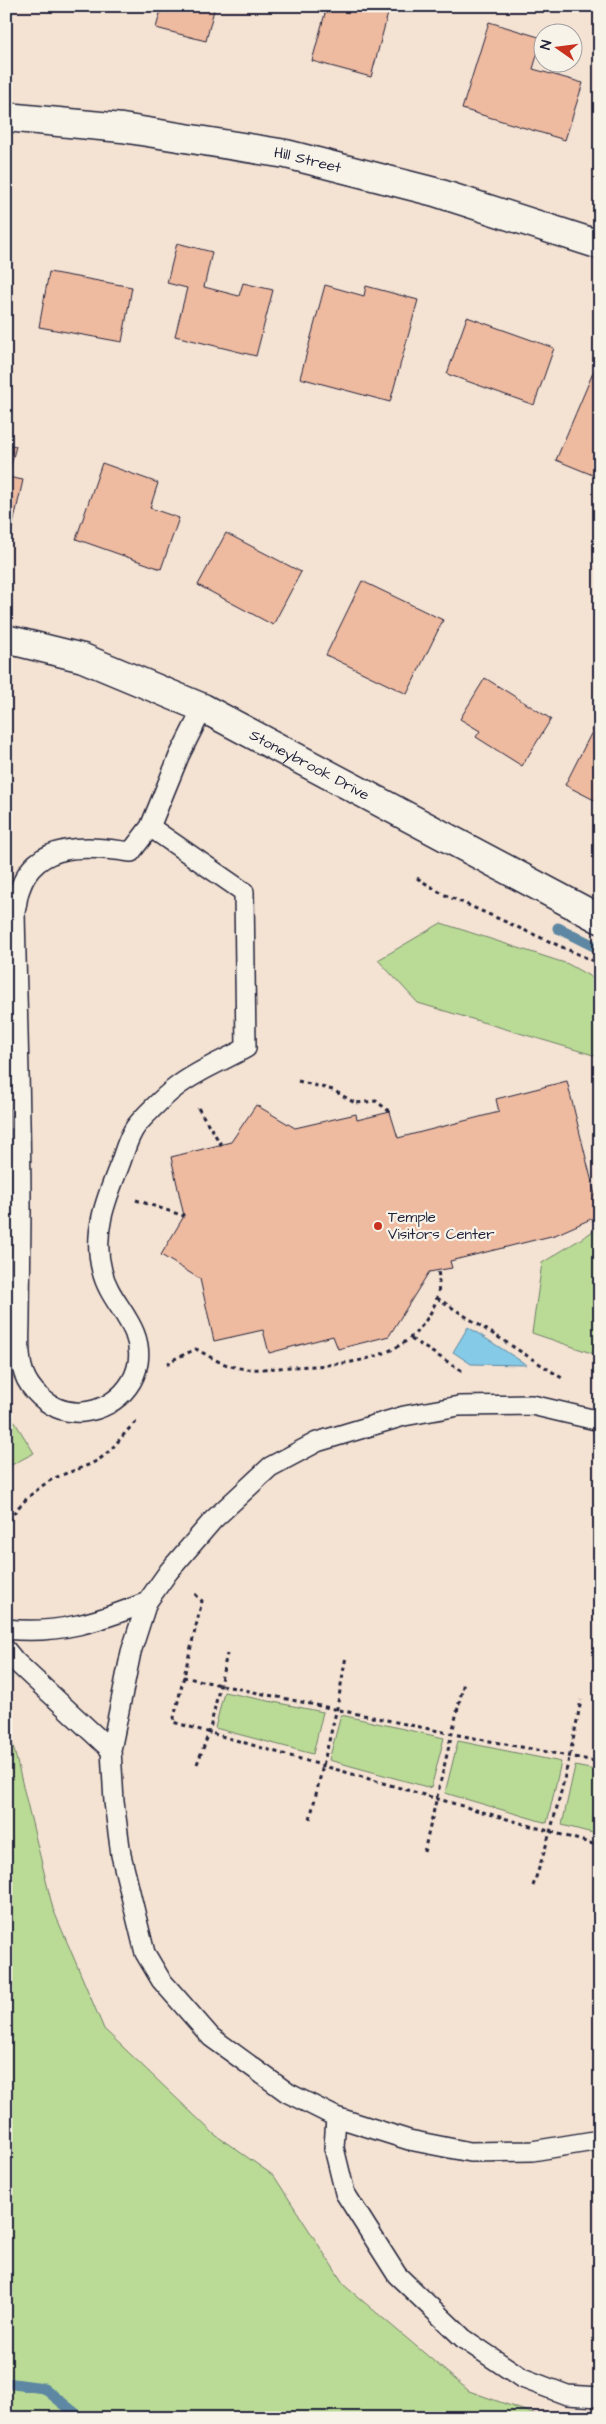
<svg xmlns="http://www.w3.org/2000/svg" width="606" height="2424" font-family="'Architects Daughter',sans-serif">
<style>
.green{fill:#badb95;stroke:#6e7e68}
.water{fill:#85cae6;stroke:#5d87a2}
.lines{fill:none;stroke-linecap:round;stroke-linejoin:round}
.stream{stroke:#5d87a2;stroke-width:11}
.building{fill:#eebaa0;stroke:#22223b}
.service-casing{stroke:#22223b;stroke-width:22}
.minor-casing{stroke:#22223b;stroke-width:31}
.tertiary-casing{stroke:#22223b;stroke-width:31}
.path{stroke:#22223b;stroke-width:3;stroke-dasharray:4 4;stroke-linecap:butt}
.service{stroke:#f7f3e8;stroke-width:19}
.minor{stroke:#f7f3e8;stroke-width:28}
.tertiary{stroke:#f7f3e8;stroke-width:28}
.poi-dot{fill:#c8321e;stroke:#f7f3e8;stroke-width:2}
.labels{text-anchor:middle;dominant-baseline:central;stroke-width:4.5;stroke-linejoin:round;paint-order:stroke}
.street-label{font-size:15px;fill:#22223b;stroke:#f7f3e8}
.poi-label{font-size:15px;fill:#22223b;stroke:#f7f3e8;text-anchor:start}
</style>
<rect width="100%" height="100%" fill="#f4e2d2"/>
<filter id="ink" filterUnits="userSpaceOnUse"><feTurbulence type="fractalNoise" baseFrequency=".02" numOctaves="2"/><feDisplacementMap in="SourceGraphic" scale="10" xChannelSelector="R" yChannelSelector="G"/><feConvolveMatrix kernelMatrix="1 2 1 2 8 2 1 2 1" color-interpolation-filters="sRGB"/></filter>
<g filter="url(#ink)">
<!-- green -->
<path class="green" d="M441,923L568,964L600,982V1057L418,1003L378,960Z
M600,1227V1356L532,1333L542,1263Z
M6,1408L34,1453L6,1468Z
M224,1692L323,1712L313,1754L215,1728Z
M341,1715L444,1738L431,1788L329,1760Z
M6,1729L10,1733L53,1909L104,2029L214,2134L274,2176L345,2286L469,2391L545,2418H6Z
M458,1741L561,1762L547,1823L445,1793Z
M575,1766L600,1771V1835L562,1825Z"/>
<!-- water -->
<path class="water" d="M468,1327L527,1365L471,1364L453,1352Z"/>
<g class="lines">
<!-- stream -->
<path class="stream" d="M558,928L600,949
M6,2383L44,2388L81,2418"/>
</g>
<!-- building -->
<path class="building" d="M162,6H215L206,41L156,28Z
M327,6H390L371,77L312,61Z
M489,22L542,38L533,69L583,83L565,140L462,109Z
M177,243L212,252L204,287L239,296L243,283L273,290L256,356L175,336L187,288L167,283Z
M49,272L132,287L122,342L39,327Z
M325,285L364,296L366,286L418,300L390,402L300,378Z
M467,317L554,348L534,405L447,374Z
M598,361H600V478L556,460Z
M6,444L16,446L8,477L23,480L12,529L6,528Z
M102,463L158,483L150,508L179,518L161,569L76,539Z
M226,533L301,572L273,625L198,585Z
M362,581L443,620L407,694L326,655Z
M485,678L551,719L522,766L476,737L480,731L460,719Z
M600,716V803L565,785Z
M567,1081L600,1215L555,1235L450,1261L452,1268L429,1272L389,1336L338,1349L333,1336L269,1353L263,1330L214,1341L200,1279L161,1255L184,1216L171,1157L231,1142L256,1105L295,1128L356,1114L357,1120L390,1112L398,1138L499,1112L496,1099Z"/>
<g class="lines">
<defs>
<path id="service" d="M150,827L244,892L246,1048C223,1061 196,1071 175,1088C166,1095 138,1121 133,1131C127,1141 124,1153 120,1164C106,1199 92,1233 102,1271C110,1305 144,1325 138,1363C132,1399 91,1422 57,1408C40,1400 26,1385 22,1367C18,1351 20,1333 20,1317C20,1281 21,1246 21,1210C21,1111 17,1012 15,912C17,905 17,896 20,889C36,840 90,846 131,852L150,827L179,756L203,708
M6,1629C58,1635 100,1621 147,1602
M6,1650L15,1661L111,1750L114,1802L121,1855L145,1953L161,1980L211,2037L288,2093L336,2117L409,2140L470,2152L532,2151L600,2140
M111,1750L131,1652L147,1602L169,1571L213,1520L270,1467L317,1442L404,1416L459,1406L532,1405L600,1421
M336,2117L334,2148L345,2193L397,2275L464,2339L522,2378L567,2395L600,2397"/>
<g id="minor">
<path id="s1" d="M6,117L122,128L286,154L435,192L600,245"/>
</g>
<g id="tertiary">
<path id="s2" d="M6,639L83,658L203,708L600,919"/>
</g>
</defs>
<!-- service casing -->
<use href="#service" class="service-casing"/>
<!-- minor casing -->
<use href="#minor" class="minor-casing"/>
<!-- tertiary casing -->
<use href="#tertiary" class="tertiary-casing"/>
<!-- path -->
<path class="path" d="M417,878L441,893L600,964
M298,1081L333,1090L355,1103L376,1101L390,1112
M198,1108L222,1146
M136,1200L184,1216
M437,1298L565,1380
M411,1339L464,1372
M168,1365L170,1361L196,1349C207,1355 219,1363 231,1366C250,1372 272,1368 292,1367C339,1365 398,1363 426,1320C437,1304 441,1289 438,1270
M6,1528C12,1509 35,1490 51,1480C66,1472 83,1469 98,1460C114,1450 122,1434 136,1422
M6,1573L9,1585
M195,1594L202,1601L173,1722L600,1846
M183,1677L453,1734L600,1762
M197,1764L209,1733L227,1654
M310,1819L337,1708L346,1656
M424,1852L464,1682
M533,1886C554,1825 569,1764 581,1700"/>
<!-- service -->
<use href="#service" class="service"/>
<!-- minor -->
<use href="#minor" class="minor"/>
<!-- tertiary -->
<use href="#tertiary" class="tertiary"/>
</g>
</g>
<!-- markers -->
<circle class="poi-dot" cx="378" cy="1226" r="5"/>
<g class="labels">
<!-- street labels -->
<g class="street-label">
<text stroke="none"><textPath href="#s1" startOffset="305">Hill Street</textPath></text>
<text stroke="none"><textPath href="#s2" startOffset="330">Stoneybrook Drive</textPath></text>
</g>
<!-- poi labels -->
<g class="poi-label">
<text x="388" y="1217">Temple<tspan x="388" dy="17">Visitors Center</tspan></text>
</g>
</g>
<!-- margin -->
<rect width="606" height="2424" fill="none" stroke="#f7f3e8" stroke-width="25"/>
<rect x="12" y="12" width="581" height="2399" fill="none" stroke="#22223b" stroke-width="2" filter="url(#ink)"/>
<!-- north arrow -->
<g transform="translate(558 48) rotate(284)"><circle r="24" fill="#f7f3e8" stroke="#a29fa3"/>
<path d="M0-4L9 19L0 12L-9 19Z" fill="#c8321e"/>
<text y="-8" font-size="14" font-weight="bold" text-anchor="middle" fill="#22223b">N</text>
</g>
</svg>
